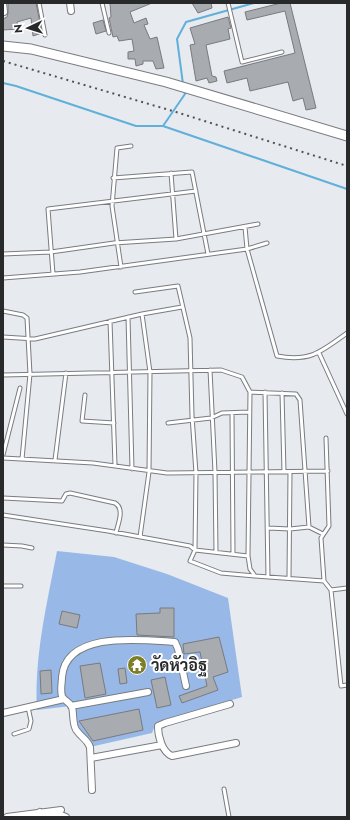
<svg xmlns="http://www.w3.org/2000/svg" width="350" height="820" font-family="Jost,Sarabun,sans-serif">
<style>
.green{fill:#98b9e7}
.lines{fill:none;stroke-linecap:round;stroke-linejoin:round}
.stream{stroke:#61b0da;stroke-width:2}
.building{fill:#a8abaf;stroke:#787a7e}
.lane-casing{stroke:#797c80;stroke-width:5}
.street-casing{stroke:#797c80;stroke-width:8}
.secondary-casing{stroke:#797c80;stroke-width:11}
.lane{stroke:#fff;stroke-width:3}
.street{stroke:#fff;stroke-width:6}
.secondary{stroke:#fff;stroke-width:9}
.rail{stroke:#505255;stroke-width:2;stroke-dasharray:2 4;stroke-linecap:butt}
.labels{text-anchor:middle;dominant-baseline:central;stroke-width:4;stroke-linejoin:round;paint-order:stroke}
.poi-label{font-size:16px;font-weight:bold;fill:#28292b;stroke:#fff;text-anchor:start}
</style>
<rect width="100%" height="100%" fill="#e7eaef"/>
<!-- green -->
<path class="green" d="M57,551L114,557L167,574L228,598L242,697L156,723L152,733L90,747L75,727L71,706L37,710C34,656 47,604 57,551Z"/>
<g class="lines">
<!-- stream -->
<path class="stream" d="M3,83L16,86L136,126H163L347,189
M183,84L177,39L186,22L254,3
M163,126L185,94L184,90"/>
</g>
<!-- building -->
<path class="building" d="M8,3H36L42,33L33,36L31,18L17,22L18,29L3,30V19L7,17L8,13Z
M110,3H152L130,12L134,23L146,18L148,24L144,25L150,39L157,37L164,68L156,69L153,61H143V64L136,66L135,59H128V52L134,51L132,39L119,41L117,36L113,37L109,18L111,17Z
M192,3H211L212,8L198,13Z
M281,3H290L316,108L306,110L303,98L293,101L288,82L250,91L247,78L227,83L224,71L295,53L285,11L247,20L245,12Z
M228,17L231,28L228,29L230,39L206,45L212,76L216,77L217,81L209,83L207,78L196,81L190,45L195,44L190,28Z
M103,20L106,31L96,34L93,23Z
M160,608H174V637L137,635L136,614L160,613Z
M62,611L80,615L77,628L59,624Z
M219,637L228,672L213,677L218,690L182,703L179,696L207,686L200,652L184,654L183,644Z
M100,663L106,694L85,698L80,666Z
M125,668L127,683L120,684L118,669Z
M51,670L52,693L41,694L40,671Z
M165,677L171,705L157,708L151,680Z
M139,709L143,730L93,741L79,721Z"/>
<g class="lines">
<defs>
<path id="lane" d="M39,3L45,35
M102,3L109,33
M228,3L242,62L282,52
M171,173L176,239
M113,178L192,172L208,254
M245,227L247,249L277,356C310,362 321,352 347,333
M3,254L51,252L114,243L176,239L258,224
M121,267L112,206L117,148L131,146
M53,274L48,209L196,191
M3,278L80,272L247,249L267,243
M135,292L178,286L190,338L192,416L196,473L195,550L190,561L221,573L255,576
M3,311L23,315L27,318L30,374L22,459
M128,317L132,469
M110,321L115,465
M3,337L35,339L142,314L182,307
M319,353L347,414
M210,370L215,472L216,552
M3,375L221,370L242,377L250,392L296,394L300,400L309,527L290,529L268,528
M265,392L268,577
M282,393L284,472
M85,395L82,421L114,423
M232,413L233,554
M168,423L211,418L222,413L249,412
M3,455L20,388
M3,458L93,463L167,473L328,471
M55,460L66,373
M3,498L62,501L66,494L70,493L115,503C125,509 118,523 116,533
M3,515L108,531L190,546L195,550L248,556L250,569L255,576L324,581L331,590L347,588
M309,527L323,534
M140,537L149,472L150,372L142,314
M3,545L22,546L32,548
M248,556L250,392
M289,578L290,472
M324,581L321,538L329,526L326,438
M3,586H21
M331,590L341,686L347,685
M14,734L29,729L31,721L28,707
M224,789L229,817"/>
<path id="street" d="M3,3L4,12
M70,3L71,11
M230,704L165,723L158,726C158,736 162,752 172,756L236,743
M71,706L148,692
M3,713L64,699
M91,758L162,745
M92,790L90,747C87,739 82,738 77,731C72,726 74,714 72,707C70,702 64,701 62,696C60,690 62,683 62,677C66,630 142,640 175,642L178,649L186,686
M40,812C50,819 57,812 66,817
M7,817L61,810"/>
<path id="secondary" d="M3,46L31,49L166,82L347,136"/>
</defs>
<!-- lane casing -->
<use href="#lane" class="lane-casing"/>
<!-- street casing -->
<use href="#street" class="street-casing"/>
<!-- secondary casing -->
<use href="#secondary" class="secondary-casing"/>
<!-- lane -->
<use href="#lane" class="lane"/>
<!-- street -->
<use href="#street" class="street"/>
<!-- secondary -->
<use href="#secondary" class="secondary"/>
<!-- rail -->
<path class="rail" d="M3,61L176,112L347,166"/>
</g>
<!-- icons -->
<defs>
<symbol id="temple-disc" viewBox="-11 -11 22 22"><circle r="9.5" fill="#7c7f28" stroke="#fff"/><path d="M0-6L5-2H3V0L6.5 2.5H4V6H1.5V3h-3V6H-4V2.5H-6.5L-3 0V-2H-5Z" fill="#fff"/></symbol>
</defs>
<g fill-rule="evenodd">
<use href="#temple-disc" x="126" y="654" width="22" height="22"/>
</g>
<g class="labels">
<!-- poi labels -->
<g class="poi-label">
<text x="151" y="665">วัดหัวอิฐ</text>
</g>
</g>
<!-- border -->
<rect width="350" height="820" fill="none" stroke="#28292b" stroke-width="8"/>
<!-- north arrow -->
<g transform="translate(28 28) rotate(266)" stroke="#ffffff" stroke-width="3" paint-order="stroke">
<path d="M0-3L7 15L0 10L-7 15Z" fill="#28292b"/>
<text y="-6" font-size="11" font-weight="bold" text-anchor="middle" fill="#28292b">N</text>
</g>
</svg>
